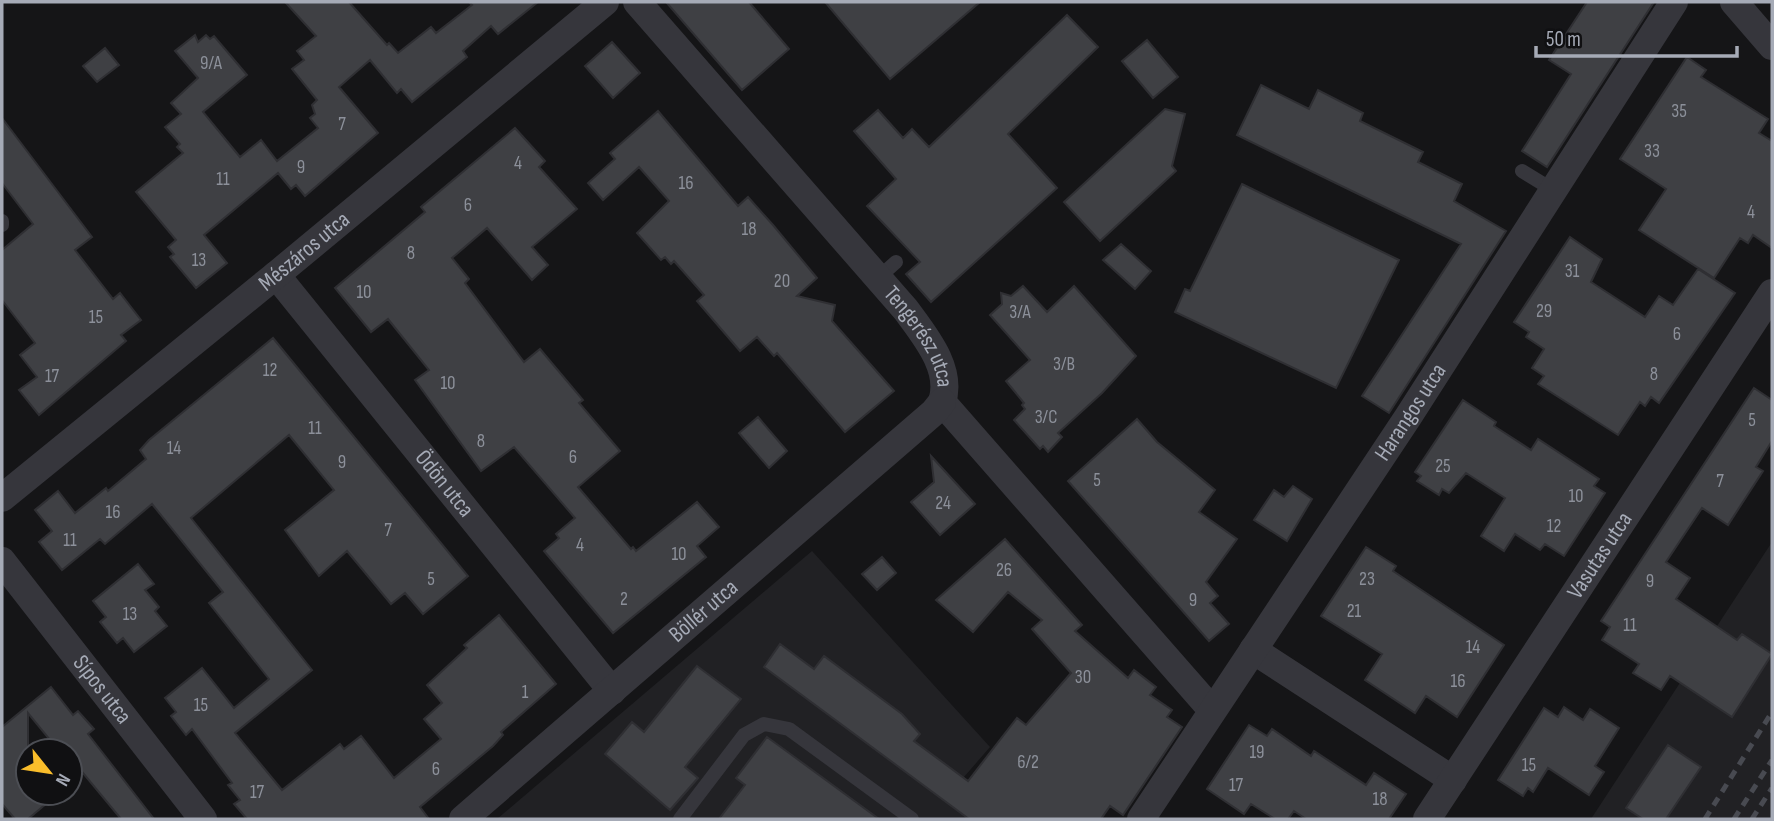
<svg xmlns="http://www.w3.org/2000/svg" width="1774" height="821" font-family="'Sofia Sans Condensed',sans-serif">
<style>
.built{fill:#212124}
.building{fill:#3f4044;stroke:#2f2f33;stroke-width:2}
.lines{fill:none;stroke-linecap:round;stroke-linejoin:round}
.lane{stroke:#36363c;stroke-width:14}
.street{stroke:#36363c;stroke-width:28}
.rail{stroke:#484a51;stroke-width:5;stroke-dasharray:9 7;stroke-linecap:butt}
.labels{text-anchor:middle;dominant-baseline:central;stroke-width:7;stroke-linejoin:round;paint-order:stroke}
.number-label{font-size:19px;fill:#8c909a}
.street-label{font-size:23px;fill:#a6abb7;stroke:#101012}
</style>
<rect width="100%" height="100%" fill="#151517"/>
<!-- built -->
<path class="built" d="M1772,542V819H1591Z
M812,551L990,747L964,777L1020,819H497Z"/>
<!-- building -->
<path class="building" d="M285,2H349L387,45L389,43L398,53L431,27L436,33L472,5L469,2H538L498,34L491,26L463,51L467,57L412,102L401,89L397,93L370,60L339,87L378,133L305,196L296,185L291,189L278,173L204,235L227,263L196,288L170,257L174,254L168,247L176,240L136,192L183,153L177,147L180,144L165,127L181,114L171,103L198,78L175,51L195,35L198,42L206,35L210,39L214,36L247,75L203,112L240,157L261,140L277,161L318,128L310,118L315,114L312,105L317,100L292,69L304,60L297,51L316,36Z
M666,2H749L789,49L742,90Z
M825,2H980L890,79Z
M1587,2H1654L1547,167L1522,151L1571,74L1549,60Z
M1067,15L1098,47L1008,134L1057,188L931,302L906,274L920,262L867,206L896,179L854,131L878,110L903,138L912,129L929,147Z
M1147,40L1178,77L1153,98L1122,61Z
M612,42L640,73L613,98L585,66Z
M105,48L119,65L97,82L83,66Z
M1687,57L1706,70L1701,77L1768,119L1759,133L1772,141V248L1753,235L1748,243L1740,238L1714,278L1639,230L1666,189L1620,159Z
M1261,85L1309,109L1318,90L1363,113L1360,121L1423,152L1418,162L1462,184L1454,201L1506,231L1389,413L1362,396L1461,244L1237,135Z
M1165,109L1185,114L1172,166L1176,171L1100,241L1064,202Z
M658,111L738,206L748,197L773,225L817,278L797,296L835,305L832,321L894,391L845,432L777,353L774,356L757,337L740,351L697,301L704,295L674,261L671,264L665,257L661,260L637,233L669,201L639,167L603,200L588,183L615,159L610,153Z
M2,118L92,237L75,250L113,299L120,293L141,320L121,335L126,341L39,415L19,390L37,377L20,355L35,343L2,300V250L33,224L2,183Z
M515,128L545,161L539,167L577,209L532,247L548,265L532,280L487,228L452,258L469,279L465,283L524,362L540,349L583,400L579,403L620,451L578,487L631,549L633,547L636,551L697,502L719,527L697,546L706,557L613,633L544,551L559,538L556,534L575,518L514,447L481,471L415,380L429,370L388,319L371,332L335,288L425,212L421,207Z
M1242,184L1399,260L1336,388L1175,312L1185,289L1190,291Z
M1570,237L1602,259L1591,282L1645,317L1659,296L1673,305L1698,269L1735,293L1659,403L1651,397L1645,406L1640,402L1618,435L1538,384L1544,376L1532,368L1544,349L1526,337L1529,332L1514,322Z
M1121,244L1151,271L1135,289L1103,260Z
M1023,286L1047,312L1074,286L1136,356L1102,393L1058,433L1062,437L1048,452L1043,446L1040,449L1014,420L1025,409L1022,405L1024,403L1006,381L1030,360L990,315L1002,304L1001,293L1011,296Z
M273,338L468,576L423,614L405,593L391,604L347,551L319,576L285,530L334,490L289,435L191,518L312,670L235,733L282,790L340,744L344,749L361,736L394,778L441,739L424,719L442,703L427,685L467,648L464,645L499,615L556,684L501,732L503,735L493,746L420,807L429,819H247L234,804L240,800L228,785L232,783L192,729L186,735L171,716L176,712L165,698L202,668L234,708L269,679L209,603L223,592L152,504L105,544L100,539L62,570L39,542L52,531L35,510L58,491L75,513L106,488L108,491L146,459L140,450L149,440Z
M1754,388L1772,400V441L1756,467L1763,471L1728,525L1702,508L1666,562L1690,578L1676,599L1737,640L1742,634L1772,654L1732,717L1670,676L1661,690L1633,673L1639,664L1602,640L1610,627L1601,621Z
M1463,400L1496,422L1494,426L1531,450L1538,439L1599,479L1594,486L1605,493L1564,556L1545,544L1540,550L1515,534L1504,551L1481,536L1505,498L1466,473L1449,493L1442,489L1439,495L1417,481L1421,476L1415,472Z
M758,417L787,451L769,468L739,433Z
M1137,419L1157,442L1215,490L1199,512L1237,539L1206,582L1218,596L1210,603L1229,624L1209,641L1068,481Z
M931,456L975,504L940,535L911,502L934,482Z
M1293,486L1312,499L1287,541L1254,520L1274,490L1284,497Z
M1005,539L1082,625L1075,631L1128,678L1134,670L1156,687L1150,695L1172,710L1167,717L1182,727L1123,815L1110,806L1101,819H969L764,667L780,644L814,669L824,656L902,714L920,734L914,741L968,781L1017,718L1026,725L1071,673L1032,629L1042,620L1008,592L973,632L936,600Z
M1366,547L1396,566L1393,571L1504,645L1457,717L1426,696L1415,713L1365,680L1382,654L1321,616Z
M882,557L896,573L877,590L862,574Z
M138,564L154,584L145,590L159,607L155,611L167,626L134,652L123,638L117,643L100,622L106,617L93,601Z
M697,666L741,699L685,767L698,778L670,810L605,754L632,722L644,732Z
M51,687L73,715L78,711L94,729L88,734L154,819H121L83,773L70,784V751H59L28,713V793H59L28,819H15L2,804V727Z
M1564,707L1583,720L1590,709L1619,728L1595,766L1604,772L1589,795L1548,768L1533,792L1528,788L1523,796L1498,780L1544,708L1558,717Z
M1249,725L1267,736L1272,729L1311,756L1314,751L1366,785L1374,773L1406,794L1389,819H1306L1294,811L1288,819H1275L1251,804L1244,814L1207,789Z
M767,737L789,753L879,819H719L745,785L736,778Z
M1668,745L1701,767L1666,819H1643L1626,808Z"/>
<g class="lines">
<!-- lane -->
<path class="lane" d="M1522,171L1553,190
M2,221V225
M878,278L896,262
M680,819L744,735L764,724L789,729L912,819"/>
<!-- street -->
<g class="street">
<path id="s1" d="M637,2L906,310C925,336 953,369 942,402L1212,710"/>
<path d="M1734,2L1772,46"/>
<path id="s2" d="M276,275L612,691"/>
<path id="s3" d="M2,498L276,275L605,2"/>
<path id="s4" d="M2,561L203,819"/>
<path d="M1253,650L1453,780"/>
<path id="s5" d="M463,819L934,412L942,402"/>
<path id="s6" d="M1141,819L1408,417L1674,2"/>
<path id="s7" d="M1427,819L1772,293"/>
</g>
<!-- rail -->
<path class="rail" d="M1705,819L1772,712
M1734,819L1772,760
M1752,819L1772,788"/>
</g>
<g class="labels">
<!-- number labels -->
<g class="number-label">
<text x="211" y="63">9/A</text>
<text x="1679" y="111">35</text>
<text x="342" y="124">7</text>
<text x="1652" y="151">33</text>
<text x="518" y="163">4</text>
<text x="301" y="167">9</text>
<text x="223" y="179">11</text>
<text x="686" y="183">16</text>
<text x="468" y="205">6</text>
<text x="1751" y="212">4</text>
<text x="749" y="229">18</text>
<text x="411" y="253">8</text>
<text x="199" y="260">13</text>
<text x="1572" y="271">31</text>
<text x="782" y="281">20</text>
<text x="364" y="292">10</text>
<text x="1544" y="311">29</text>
<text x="1020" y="312">3/A</text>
<text x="96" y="317">15</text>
<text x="1677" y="334">6</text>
<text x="1064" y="364">3/B</text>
<text x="270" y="370">12</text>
<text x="1654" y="374">8</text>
<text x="52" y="376">17</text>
<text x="448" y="383">10</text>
<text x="1046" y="417">3/C</text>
<text x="1752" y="420">5</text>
<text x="315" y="428">11</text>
<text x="481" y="441">8</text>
<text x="174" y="448">14</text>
<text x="573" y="457">6</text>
<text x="342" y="462">9</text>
<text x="1443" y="466">25</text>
<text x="1097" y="480">5</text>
<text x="1720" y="481">7</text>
<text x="1576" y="496">10</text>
<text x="943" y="503">24</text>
<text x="113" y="512">16</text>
<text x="1554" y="526">12</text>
<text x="388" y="530">7</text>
<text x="70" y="540">11</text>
<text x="580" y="545">4</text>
<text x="679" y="554">10</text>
<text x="1004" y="570">26</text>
<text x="431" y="579">5</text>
<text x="1367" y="579">23</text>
<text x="1650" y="581">9</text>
<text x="624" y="599">2</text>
<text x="1193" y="600">9</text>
<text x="1354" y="611">21</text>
<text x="130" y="614">13</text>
<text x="1630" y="625">11</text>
<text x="1473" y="647">14</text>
<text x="1083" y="677">30</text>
<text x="1458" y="681">16</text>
<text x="525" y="692">1</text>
<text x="201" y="705">15</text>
<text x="1257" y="752">19</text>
<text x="1028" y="762">6/2</text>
<text x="1529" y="765">15</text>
<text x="436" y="769">6</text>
<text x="1236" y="785">17</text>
<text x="257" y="792">17</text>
<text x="1380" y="799">18</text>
</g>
<!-- street labels -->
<g class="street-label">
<text stroke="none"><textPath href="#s3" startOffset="390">Mészáros utca</textPath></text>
<text stroke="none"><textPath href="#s1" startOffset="439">Tengerész utca</textPath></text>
<text stroke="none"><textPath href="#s6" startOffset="488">Harangos utca</textPath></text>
<text stroke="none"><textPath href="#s2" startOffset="268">Ödön utca</textPath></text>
<text stroke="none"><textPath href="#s7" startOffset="315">Vasutas utca</textPath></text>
<text stroke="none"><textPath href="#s5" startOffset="318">Böllér utca</textPath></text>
<text stroke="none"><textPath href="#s4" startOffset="163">Sípos utca</textPath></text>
</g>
</g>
<!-- border -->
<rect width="1774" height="821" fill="none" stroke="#a6abb7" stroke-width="7"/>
<!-- north arrow -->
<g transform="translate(49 772) rotate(120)"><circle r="33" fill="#101012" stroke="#4c4e54" stroke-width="2"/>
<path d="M0-5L12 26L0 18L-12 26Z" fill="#f9bd2b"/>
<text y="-10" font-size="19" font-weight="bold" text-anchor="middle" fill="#a6abb7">N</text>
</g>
<!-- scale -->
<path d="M1536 46v10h201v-10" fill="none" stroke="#a6abb7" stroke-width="3.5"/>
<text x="1546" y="46" font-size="21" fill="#a6abb7" stroke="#101012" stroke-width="5" paint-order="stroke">50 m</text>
</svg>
